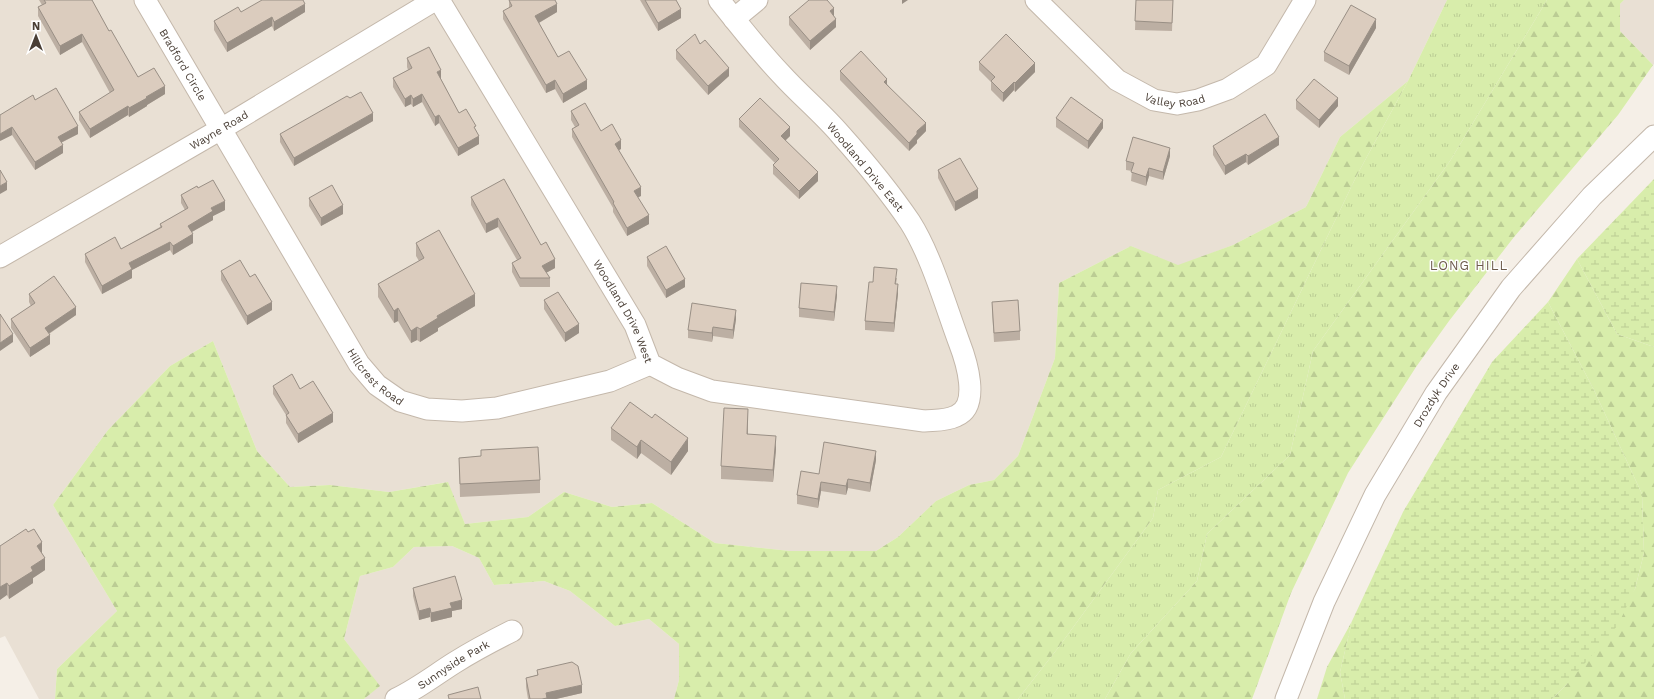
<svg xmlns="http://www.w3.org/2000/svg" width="1654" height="699" font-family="'Work Sans',sans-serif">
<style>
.residential{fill:#e9e0d4}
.grass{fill:url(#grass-tufts)}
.forest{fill:url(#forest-firs)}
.wetland{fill:url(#wetland-marsh)}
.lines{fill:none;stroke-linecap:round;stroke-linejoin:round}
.minor-casing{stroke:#c4b8ab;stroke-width:23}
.minor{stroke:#fff;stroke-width:21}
.wall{fill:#bcafa3}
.shaded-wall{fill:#998f85}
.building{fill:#dbccbe;stroke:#998f85}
.labels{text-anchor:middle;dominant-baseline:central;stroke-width:3;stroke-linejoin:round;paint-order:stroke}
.street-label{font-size:11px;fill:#493e35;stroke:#fff}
.quarter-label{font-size:13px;letter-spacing:1px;fill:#6d5b4b;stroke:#fff}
</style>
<defs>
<pattern id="grass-tufts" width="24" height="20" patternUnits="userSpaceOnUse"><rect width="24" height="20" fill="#d8edab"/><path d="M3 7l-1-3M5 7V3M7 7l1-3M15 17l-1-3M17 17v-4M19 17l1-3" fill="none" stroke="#bbcc94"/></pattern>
<pattern id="forest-firs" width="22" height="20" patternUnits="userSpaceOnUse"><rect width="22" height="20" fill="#d8edab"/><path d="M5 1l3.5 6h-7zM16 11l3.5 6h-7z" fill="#bbcc94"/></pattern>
<pattern id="wetland-marsh" width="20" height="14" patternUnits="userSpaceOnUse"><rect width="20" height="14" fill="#d8edab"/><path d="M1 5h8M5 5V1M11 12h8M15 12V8" fill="none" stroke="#bbcc94"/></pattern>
</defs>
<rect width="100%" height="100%" fill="#f5efe7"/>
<!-- residential -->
<path class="residential" d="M0,0H1447L1408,81L1340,137L1306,207L1233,245L1178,266L1131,246L1059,283L1055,358L1018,456L994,480L969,485L936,501L898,537L876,551H790L715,543L652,503L612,507L564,492L528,517L465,524L447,482L389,492L330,485L290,487L257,451L213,341L170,366L108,430L53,505L117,611L57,669L55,699H39L5,636L0,638Z
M1624,0H1654V64L1653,65L1620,31V4Z
M452,546L479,558L494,585L544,581L570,591L615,626L649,619L679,644V680L674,699H364L379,686L344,639L360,576L393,567L414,547Z"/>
<!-- grass -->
<path class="grass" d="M1447,0H1547L1450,161L1313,351L1290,455L1207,534L1197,581L1131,653L1105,699H1018L1058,648L1153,518L1158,490L1221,457L1357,175L1408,81Z"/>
<!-- forest -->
<path class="forest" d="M1547,0H1624L1620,4V31L1653,65L1618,115L1514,237L1449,321L1416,367L1348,473L1291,593L1252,699H1105L1131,653L1197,581L1207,534L1290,455L1313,351L1450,161Z
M1408,81L1357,175L1221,457L1158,490L1153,518L1058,648L1018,699H674L679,680V644L649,619L615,626L570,591L544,581L494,585L479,558L452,546L414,547L393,567L360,576L344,639L380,686L364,699H55L57,669L117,611L53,505L108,430L170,366L213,341L257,451L290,487L330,485L389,492L448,482L465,524L528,517L564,492L612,507L652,503L715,543L790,551H876L898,537L936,501L969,485L994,480L1018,456L1055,358L1059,283L1131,246L1178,265L1233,245L1306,207L1340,137Z
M1577,259L1617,334L1654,347V699H1552L1566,685L1635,589L1644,553L1642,494L1594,390L1548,302Z
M1352,621L1340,672L1345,699H1317L1327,667Z"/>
<!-- wetland -->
<path class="wetland" d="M1654,179V347L1617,334L1577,259Z
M1548,302L1594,390L1642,494L1644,553L1635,589L1618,625L1566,685L1552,699H1345L1340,672L1352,621L1403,512L1492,362Z"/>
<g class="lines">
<defs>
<g id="minor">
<path id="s1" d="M145,0L359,364L377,385L400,401L427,409L462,411L497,408L610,381L650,364"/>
<path id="s2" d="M439,0L635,325L650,364L677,378L712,391L924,421C935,420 946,421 956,416C981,406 966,360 959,342C945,304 931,255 910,222C889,191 865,162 840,134C822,113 800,95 781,74C759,51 739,25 719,0"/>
<path id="s3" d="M1036,0L1117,80L1154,100L1177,104L1198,100L1228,89L1266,65L1305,0"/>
<path d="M734,19L757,0"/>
<path id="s4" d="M0,257L221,129L435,0"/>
<path id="s5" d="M396,699C417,689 435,675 454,663C473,651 492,641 512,631"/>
<path id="s6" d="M1286,699L1324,602L1375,495L1436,393L1511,288L1592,196L1654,136"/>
</g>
</defs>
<!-- minor casing -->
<use href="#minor" class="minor-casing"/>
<!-- minor -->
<use href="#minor" class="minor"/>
</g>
<!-- wall -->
<path class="wall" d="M39,0H92L109,31L138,77L165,94L147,105V106L129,117L128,115L90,138L79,120V112L110,93L82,42L60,55L38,16V7L42,5Z
M509,0L557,12L539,23L558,57L587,89L563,103L555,89L546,93L503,19V11L509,8Z
M640,0H676L681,18L658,31Z
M1136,0H1173L1172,31L1135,30Z
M241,12H305L274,31L272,26L227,52L214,30V21Z
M834,16L836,27L810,50L789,25V17Z
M1376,28L1349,75L1324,61V52Z
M700,44L729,76L708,95L676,59V50Z
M407,58L441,78V79L459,113L476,130L479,144L458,156L439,123L435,126L422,102L413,107L411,104L405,107L393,87V78L408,70L407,67Z
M979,62L1035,72L1015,92L1014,90L1003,102L991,90V82L979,70Z
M840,71L887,84L926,131L917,140V143L909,151L840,80Z
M35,100L78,134L61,143L63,153L35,170L12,135L0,141Z
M1296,100L1338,106L1319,128L1296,109Z
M571,111L601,131L621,149L619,150L641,196L638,197L649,224L627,236L613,212V208L572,137V129L575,127L571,120Z
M1056,118L1103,128L1088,149L1056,127Z
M739,119L790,136L785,140L818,181L799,199L773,174V165L775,163L739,127Z
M373,121L294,166L280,142V134Z
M1279,145L1248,165L1246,162L1225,175L1213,155V146Z
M1170,156L1163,180L1149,176L1146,186L1131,181L1132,171L1126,170V161Z
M938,170L978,198L955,211L938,178Z
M198,188L225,210L213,216V220L192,232L193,243L173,255L170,250L132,270V278L102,294L85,262V254L121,249L160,227V224L185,210L181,203V195Z
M471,197L541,245L555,268L546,273L550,278V287H520L512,272V263L517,260L498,227L486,233L471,205Z
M309,198L343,214L321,226L309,206Z
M416,243L475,306L438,328V331L420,342L417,340L411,343L398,321L394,323L378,297V284L419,261L416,256Z
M647,257L685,287L666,298L647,266Z
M221,271L272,310L247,325L221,280Z
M897,278L896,284L898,293L894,332L865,330V321L873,282Z
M29,294L76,315L49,334L50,344L30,357L11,328V319L31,306L29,302Z
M837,295L834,321L799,317V308Z
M544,300L579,333L565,342L544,309Z
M992,302L1020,331V340L994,342L992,311Z
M736,319L733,339L713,336L712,342L688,338V330Z
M273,386L300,389L333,422L298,443L286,423V415L273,394Z
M748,422V434L776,449L773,482L721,479V466Z
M611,428L688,451L671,475L641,453L637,459L611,440Z
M481,450L540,480V493L460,497L459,458L481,456Z
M876,460L870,492L848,488L846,495L821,491L818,508L797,504V495L819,474Z
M0,546L42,553L45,570L33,578V583L9,599L7,595Z
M413,588L462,609L452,611V617L431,622L430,617L419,620L413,596Z
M537,670L582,693L556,699H528L526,687V678L537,675Z"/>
<!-- shaded-wall -->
<path class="shaded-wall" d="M902,0H908L902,4Z
M305,4V12L274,31V22Z
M557,4V12L535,25V16Z
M834,8V17L830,11Z
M681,9V18L658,31V23Z
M272,17V26L227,52V43Z
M836,19V27L810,50V41Z
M1376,19V28L1349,75V66Z
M82,34V42L60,55V46Z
M1035,63V72L1015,92V83Z
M729,68V76L708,95V86Z
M441,70V78L437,81V72Z
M887,79V88L884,82Z
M555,80V89L546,93V85Z
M587,80V89L563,103V94Z
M1014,82V90L1003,102V93Z
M165,86V94L147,105V106L129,117V108L146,97Z
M422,94V102L413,107V99Z
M411,95V104L405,107V99Z
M1338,98V106L1319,128V120Z
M128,106V115L90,138V129Z
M373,113V121L294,166V158Z
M439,115V123L435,126V117Z
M1103,120V128L1088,149V141Z
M926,123V131L917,140V143L909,151V143L917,131Z
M78,126V134L58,144V137Z
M12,127V135L0,141V134Z
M790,127V136L781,145V136Z
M479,136V144L458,156V148Z
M1279,137V145L1248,165V156Z
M621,140V149L615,152V144Z
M63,145V153L35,170V162Z
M1170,148V156L1163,180V172Z
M1246,154V162L1225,175V166Z
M1149,168V176L1146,186V177Z
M818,172V181L799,199V191Z
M7,182V190L0,194V186Z
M641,187V196L634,199V191Z
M978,189V198L955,211V202Z
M225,201V210L213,216V220L188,234V226L211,208Z
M343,205V214L321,226V218Z
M649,215V224L627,236V228Z
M498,218V227L486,233V224Z
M193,234V243L173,255V246Z
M170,242V250L132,270V278L102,294V286L129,263Z
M555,259V268L542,275V266Z
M685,279V287L666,298V290Z
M898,284V293L894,332V323Z
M837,286V295L834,321V312Z
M475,294V306L438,328V331L420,342V329L437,316Z
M272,302V310L247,325V316Z
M76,307V315L45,336V328Z
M398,308V321L394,323V311Z
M736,310V319L733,339V330Z
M579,324V333L565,342V333Z
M417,327V340L411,343V331Z
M713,327V336L712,342V333Z
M13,334V342L0,351V343Z
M50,335V344L30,357V348Z
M748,409V422L747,447V434Z
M333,413V422L298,443V434Z
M776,436V449L773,482V470Z
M688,438V451L671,475V462Z
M641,440V453L637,459V447Z
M876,451V460L870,492V483Z
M848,479V488L846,495V486Z
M821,482V491L818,508V499Z
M42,542V555L37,546Z
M45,558V570L33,578V583L9,599V586L31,567Z
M7,583V595L0,600V587Z
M462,600V609L452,611V617L431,622V613L450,603Z
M430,608V617L419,620V611Z
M582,685V693L556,699H542L546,693Z"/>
<!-- building -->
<path class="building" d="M44,0H92L109,31L111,30L138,77L154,68L165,86L146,97L147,98L129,108L128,106L90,129L79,112L114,90L82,34L60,46L38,7L46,3Z
M262,0H303L305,4L274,22L272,17L227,43L214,21L238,7L241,12Z
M509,0H555L557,4L535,16L558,57L569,51L587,80L563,94L555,80L546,85L503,11L512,6Z
M645,0H676L681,9L658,23Z
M809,0H827L834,8L830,11L836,19L810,41L789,17Z
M1136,0H1173L1172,23L1135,21Z
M1351,5L1376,19L1349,66L1324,52Z
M695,34L700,44L705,40L729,68L708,86L676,50Z
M1006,34L1035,63L1015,83L1014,82L1003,93L991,81L995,77L979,62Z
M429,47L441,70L437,72L459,113L466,109L476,126L474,127L479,136L458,148L439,115L435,117L422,94L413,99L411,95L405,99L393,78L412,68L407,58Z
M861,51L887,79L884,82L926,123L917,131V134L909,143L840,71Z
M1314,79L1338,98L1319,120L1296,100Z
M56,88L78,126L58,137L63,145L35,162L12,127L0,134V115L33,95L35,100Z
M361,92L373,113L294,158L280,134L347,96L350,98Z
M1071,97L1103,120L1088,141L1056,118Z
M760,98L790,127L781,136L818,172L799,191L773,165L779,159L739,119Z
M585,103L601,131L612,124L621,140L615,144L641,187L634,191L649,215L627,228L613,203L614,202L572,129L579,125L571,111Z
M1265,114L1279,137L1248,156L1246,154L1225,166L1213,146Z
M1133,137L1170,148L1163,172L1149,168L1146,177L1131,172L1134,163L1126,161Z
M960,158L978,189L955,202L938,170Z
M0,170L7,182L0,186Z
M504,179L541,245L546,242L555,259L542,266L550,278H520L512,263L521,258L498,218L486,224L471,197Z
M213,180L225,201L211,208L213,211L188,226L193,234L173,246L170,242L129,263L132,269L102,286L85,254L115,237L121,249L162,227L160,224L188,208L181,195L197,186L198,188Z
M332,185L343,205L321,218L309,198Z
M439,230L475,294L437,316L438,318L420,329L417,327L411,331L398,308L394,311L378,284L424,258L416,243Z
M666,246L685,279L666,290L647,257Z
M240,260L250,277L255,274L272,302L247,316L221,271Z
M874,267L897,269L895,284H898L894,323L865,321L869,282H873Z
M54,276L76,307L45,328L50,335L30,348L11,319L35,303L29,294Z
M801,283L837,286L834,312L799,308Z
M558,292L579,324L565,333L544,300Z
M1018,300L1020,331L994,333L992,302Z
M692,303L736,310L733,330L713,327L712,333L688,330Z
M0,314L13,334L0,343Z
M292,374L300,389L313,381L333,413L298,434L286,415L289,413L273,386Z
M630,402L652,418L655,414L688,438L671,462L641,440L637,447L611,428Z
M724,408L748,409L747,434L776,436L773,470L721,466Z
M824,442L876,451L870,483L848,479L846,486L821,482L818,499L797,495L801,471L819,474Z
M538,447L540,480L460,484L459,458L481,456V450Z
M26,529L28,532L34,529L42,542L37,546L45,558L31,567L33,571L9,586L7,583L0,587V546Z
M455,576L462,600L450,603L452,608L431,613L430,608L419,611L413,588Z
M572,662L578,666L582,685L546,693L547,698L542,699H530L526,678L538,675L537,670Z
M478,687L481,699H449L448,695Z"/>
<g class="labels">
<!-- street labels -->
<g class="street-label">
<text stroke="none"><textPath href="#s1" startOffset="75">Bradford Circle</textPath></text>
<text stroke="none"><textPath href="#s3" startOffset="177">Valley Road</textPath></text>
<text stroke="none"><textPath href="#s4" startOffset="253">Wayne Road</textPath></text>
<text transform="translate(865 167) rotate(50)">Woodland Drive East</text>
<text stroke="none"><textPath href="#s2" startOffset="362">Woodland Drive West</textPath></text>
<text stroke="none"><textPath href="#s1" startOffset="443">Hillcrest Road</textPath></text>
<text stroke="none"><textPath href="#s6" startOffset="340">Drozdyk Drive</textPath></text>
<text stroke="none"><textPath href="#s5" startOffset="67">Sunnyside Park</textPath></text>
</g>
<!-- quarter labels -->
<g class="quarter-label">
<text x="1469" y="265">LONG HILL</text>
</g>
</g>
<!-- north arrow -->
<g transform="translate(36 36)" stroke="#ffffff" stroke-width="3" paint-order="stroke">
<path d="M0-3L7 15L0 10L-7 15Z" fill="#493e35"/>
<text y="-6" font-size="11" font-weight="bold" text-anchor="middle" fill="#493e35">N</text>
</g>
</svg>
